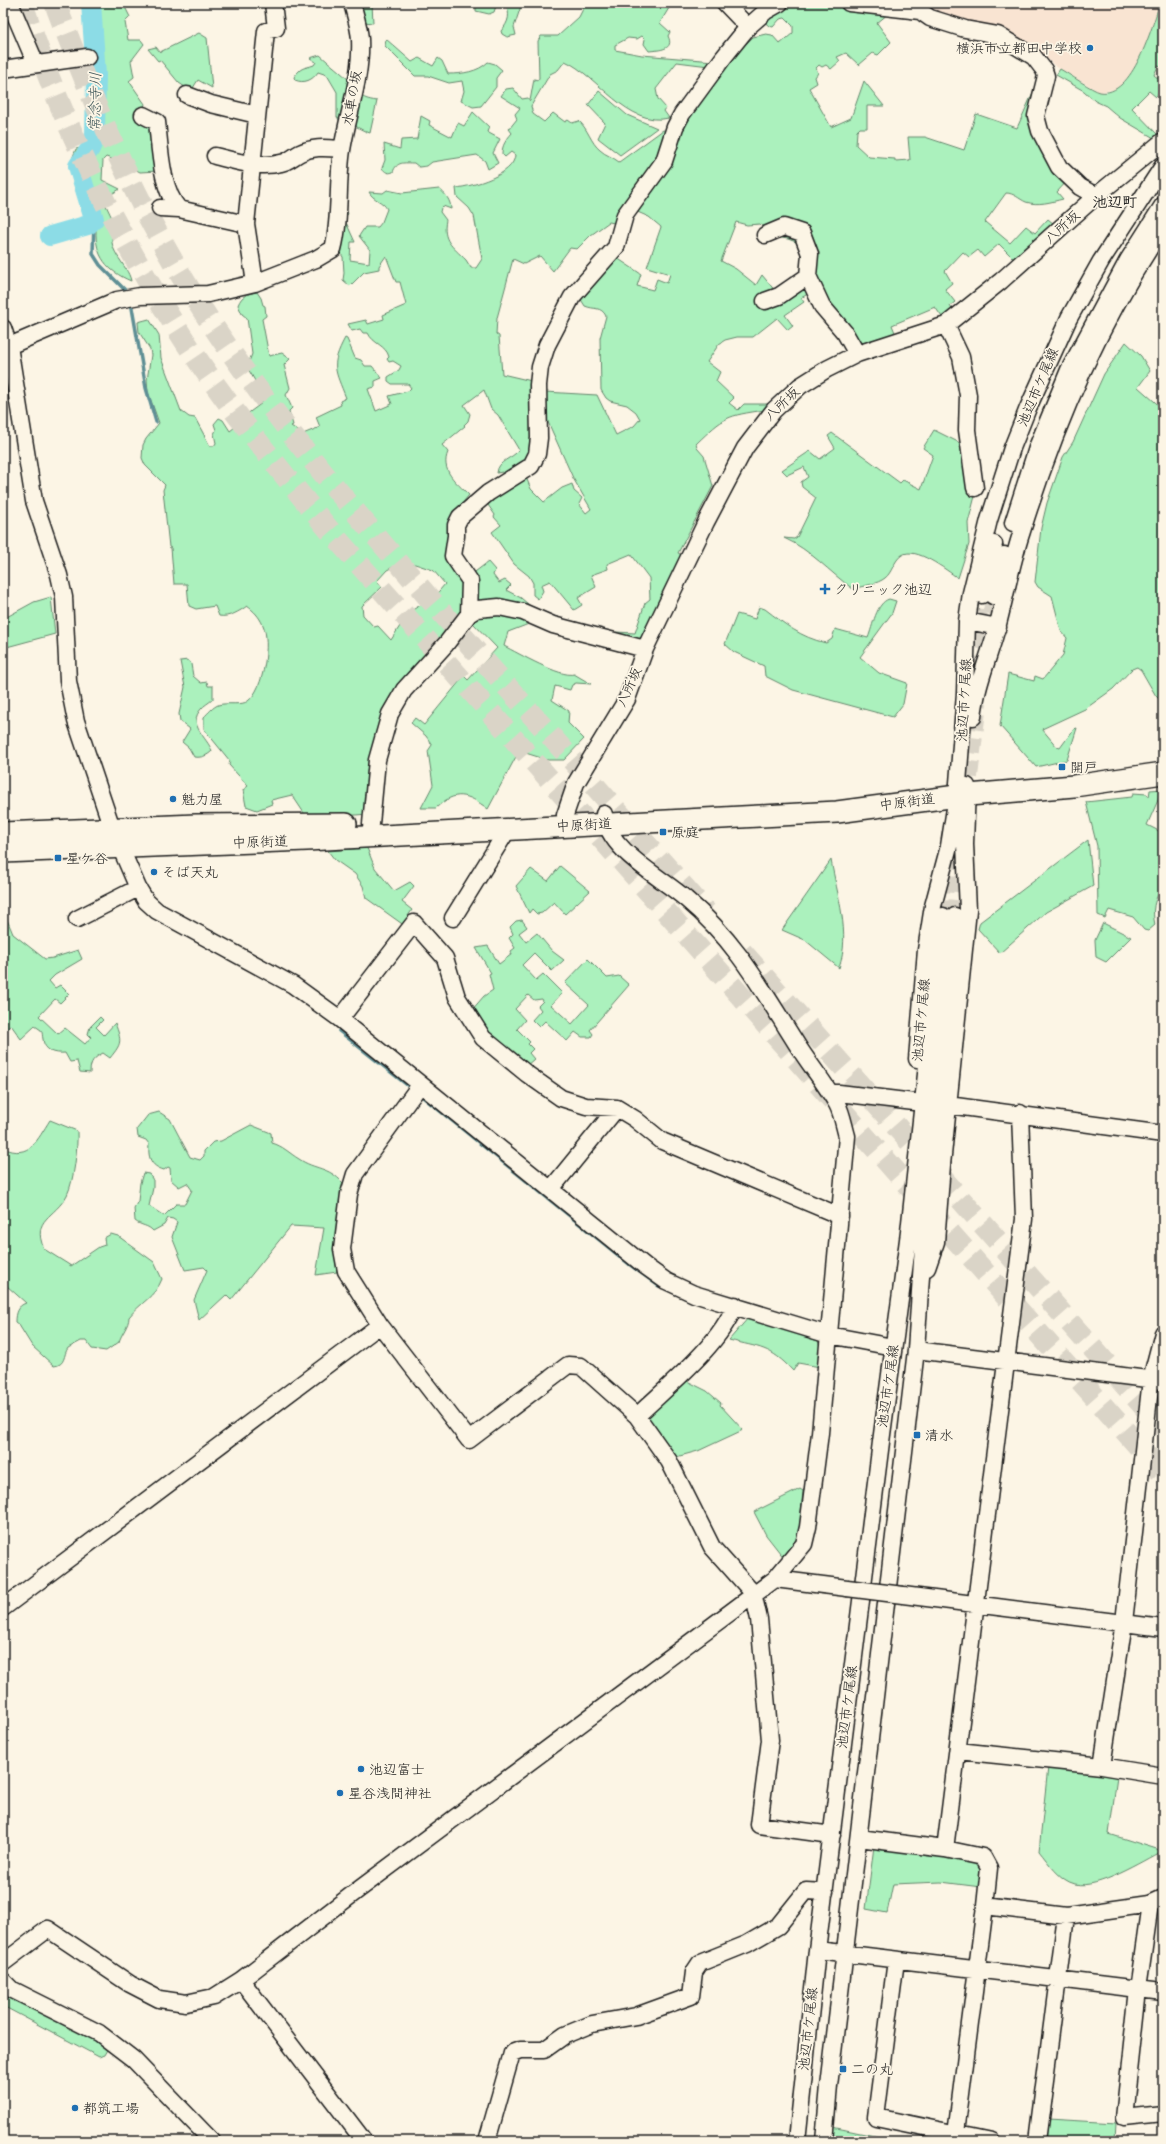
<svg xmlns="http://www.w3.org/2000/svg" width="1166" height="2144" font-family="Sriracha,'Klee One',sans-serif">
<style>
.built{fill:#f9e4d2}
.green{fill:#abf1bd;stroke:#64866c;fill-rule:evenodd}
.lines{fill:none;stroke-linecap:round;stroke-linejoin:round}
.stream{stroke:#5f8f95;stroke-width:3.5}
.river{stroke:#8cdce6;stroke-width:20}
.minor-tunnel{stroke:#dad4c7;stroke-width:16;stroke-dasharray:16 8;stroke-linecap:butt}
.highway-tunnel{stroke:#dad4c7;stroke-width:22;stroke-dasharray:22 11;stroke-linecap:butt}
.minor-casing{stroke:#1c1c1c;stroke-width:19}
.major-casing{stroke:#1c1c1c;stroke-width:24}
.minor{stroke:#fcf5e5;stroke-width:16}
.major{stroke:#fcf5e5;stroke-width:21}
.minor-bridge-casing{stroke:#1c1c1c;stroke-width:19;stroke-linecap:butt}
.minor-bridge{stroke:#fcf5e5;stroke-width:16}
.poi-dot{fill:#1f6fb2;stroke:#fcf5e5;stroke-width:1.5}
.labels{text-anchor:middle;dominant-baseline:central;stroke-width:3.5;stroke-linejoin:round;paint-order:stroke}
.poi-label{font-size:14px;fill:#1c1c1c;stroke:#fcf5e5;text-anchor:start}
.street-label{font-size:14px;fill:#1c1c1c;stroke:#fcf5e5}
.water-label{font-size:15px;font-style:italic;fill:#3e5659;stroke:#fcf5e5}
.neighbourhood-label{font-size:15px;font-weight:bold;fill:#1c1c1c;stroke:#fcf5e5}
</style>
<rect width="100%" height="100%" fill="#fcf5e5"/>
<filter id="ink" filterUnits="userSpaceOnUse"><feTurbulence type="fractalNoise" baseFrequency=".025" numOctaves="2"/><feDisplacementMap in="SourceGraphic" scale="8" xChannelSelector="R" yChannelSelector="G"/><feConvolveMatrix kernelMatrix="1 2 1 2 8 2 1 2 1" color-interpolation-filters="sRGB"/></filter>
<g filter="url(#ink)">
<!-- built -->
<path class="built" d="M921,3H1160L1145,47L1132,73L1117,89L1100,92L1055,66L1037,49L999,28L964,23L922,8Z"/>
<!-- green -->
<path class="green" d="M87,3H123L130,17L125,22L128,40H141L144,44L131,61L134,77L129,81L145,104L140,119L155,124L158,171L140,172L129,166H119L112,159L106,157L103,160L102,180L120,189L103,199L112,218L109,222L116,229C102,247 128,264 131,281C107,271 95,256 96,230C96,222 98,215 96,208C94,194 80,180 85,164C88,154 96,146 99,134L96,49L89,50Z
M356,3H372L373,23L364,22Z
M476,3H497L494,12L489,14L476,11Z
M505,3H522L514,27L516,35L507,37L502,34L501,31C509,22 511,14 505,3Z
M586,3H672L660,23L670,32L668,36C675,50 659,50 649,51L644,44L645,39L642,36L637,39L628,38L615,45V50L642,55L714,61L709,66L677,62L656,89L658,99L666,108L664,111L669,118C628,128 597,75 565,61L558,70L550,74L531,106L533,114L544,122L553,113L565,122L568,120L572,123L579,121C588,129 591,143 600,150C605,155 613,157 619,162L663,130L667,131L670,136L619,224L609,222L591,235L577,249L570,248L553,271L540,256L524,264L513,259L497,318L496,334L499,336L502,374L536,382L533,457L504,477L502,472L497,473C498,460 512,459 519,450L498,415L491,409L484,390L464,405L470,414L468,421L464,425L465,426L442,445L448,452C440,471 456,482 469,495C447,519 459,552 467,578L488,562L495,570L493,575L499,583L505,580L511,585L506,590L521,598L535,610L534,622L508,632L504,646C518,653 561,678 574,674L591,684L576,683L572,685L570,690L555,686L552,700L569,711L568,723L584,739L564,760H548L519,751L488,809C467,793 455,790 436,808H421L433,785L428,751L432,745L426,736L411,723L415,718L424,725L464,676L468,680L497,648L471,621L405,682L368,814L319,818L306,816L292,795L271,800L272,804L257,810L246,806L243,790L248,786L229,765L230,761L204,729V717C208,713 213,707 218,705C227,702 242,706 248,701C264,689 271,642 263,625C259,616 254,611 247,606C240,611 229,618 219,616L215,606L196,609L189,606L187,584H174L171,548L169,547L163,490L165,485L145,465L142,458L143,445L146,439L159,423L148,392L147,380L151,355L150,349L139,332L138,322L149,319L159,335L161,358L181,411L189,417L195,418L210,446H214L216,443L214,434L216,430L214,424L219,418L223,420L230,431L240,423L239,420L262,403L258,395V386L247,367L252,354L247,318L242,314L238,305C242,295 247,294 257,292L261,298L263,305L265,306L266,316L262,319L269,356L282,353L290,359L284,365L290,388L286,395L292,408L289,411L293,425L291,426L303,434L320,427L316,417L341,405L340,401L346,398C335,370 330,366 345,338L347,339L355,358L361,360L365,366H372L382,378L375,381V387L368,389L376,411L392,404L389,396L408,391L411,388L408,384H392L388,381V377L399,370L401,366L393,361L389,362L387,359L389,357C386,345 373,344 368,333H363L360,329L352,331L348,324L366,320L368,324L384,319L383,315L406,305L400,282H396L386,256L379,266V269L364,272L350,286L343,280L344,273L343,257L337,248L341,198L348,214L344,218L355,242H351L350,260L369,263L370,250L359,236L365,227H378L382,222L387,209C383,201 373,200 369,192L383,193L387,190L402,193L439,189C445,193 451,201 451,209L443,206L441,208L440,212L446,220C442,241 452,246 466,260L471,268H476L482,259L474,216L469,208L457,197L456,188C473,186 514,175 515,155L511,152L505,157L502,154C502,145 506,140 512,133L509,129L517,119L515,114L520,108L501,96L506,89L513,88L522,99L528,98L530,101L534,79L538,80L539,78L538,41L541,36H558L579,17ZM415,564L433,570L445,584L434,597L409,612L391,640L378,626L374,627L363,615L362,606L382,587L377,581L387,570L397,565L402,569L407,565Z
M784,3H853L888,14L877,23L891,42L878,55L873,53L859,65L846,53L837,57L840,61L831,69L826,65L822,67L819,65L816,68L818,73L815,77L817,83L809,88L831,127L851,118L864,81L884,106H867V128H860L857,131L856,145L869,157L895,159V161L910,160L908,137H925L964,150L976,114L1017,128L1038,81L1034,102L1068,180L1057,192L1063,199C1051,202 1038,206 1026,202C1019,199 1014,193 1006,193L985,222L1010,243L1026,226L1035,233L1048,219L1054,224L1015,260L999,244L984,257L978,250L969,257L963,252L945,271L952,283L945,289L955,302L950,306L954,312L944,320L935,307L892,325L896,335C882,340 869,346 854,341L824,304L809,247L788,239L775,237L760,224L747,225L736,222L721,261L736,269L756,285L762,275L776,292L762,301L768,310L795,289L805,284L811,292L801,298L804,302L785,315L793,326L788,330L777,318L753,337H737L725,340L719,344L707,362L720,372L716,381L734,398L729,403L738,410L744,404H769L765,410C726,416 725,416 696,444L697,448L704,456L713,486L678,553L685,557L664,607L671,614L654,647L617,639L616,632L635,633L645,603L650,599L649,578L631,554L607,564L608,569L591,575L596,587L578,598L582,605L574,610L550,581L541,585L543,591L538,599L533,595V583L529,576L514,564L492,532L501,525L494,517L495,515L486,502L473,495L485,484L491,488L525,475L531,489L544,502L562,488L572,484L574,491L582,498L579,504L586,513L591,509L573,478L544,413L545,392L597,395L616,435L634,426L640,419L636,412L627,405L610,401L606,398L601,390L600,338L606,316C601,306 594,310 585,306L580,298L583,293L617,258L641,274L637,286L653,290L657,279L667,283L670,274L647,267L661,227L649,217L633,210L682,125L735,55L753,37L766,34L772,35L780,44L793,33V26L785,18L780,19L773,27L769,26L761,19Z
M1160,3H1163V64L1161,67L1158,66L1154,75L1160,80L1163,77V88L1156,97L1149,91L1132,108L1157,134L1154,138L1120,118L1106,106L1095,101L1084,91L1056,75L1060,69C1069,74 1092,90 1100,92C1133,98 1152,26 1160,3Z
M199,33L207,38L212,88L198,80L191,91L179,83L160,60L158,61L148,49L156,47L160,52Z
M386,39L412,62L419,58L433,66L438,58L442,61L448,74C462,74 478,72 488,62L495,64L502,70L496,78V87L481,106L473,107L461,101L464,91L462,81L449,83L428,76H415L385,46Z
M320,55C330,64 342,73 351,82C362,94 357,98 377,101L370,133C359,130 351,121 340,121L337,117V92L327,75L318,72C313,80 304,84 295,80L294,77C302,66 303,69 314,65L316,62L310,58Z
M599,91L627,115L657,128L620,155L598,138L605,123L588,105Z
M473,112L489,127L487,132L500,139L493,153L498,163L488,169L485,161L477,155L432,162L427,166L419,167L414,163C404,163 397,161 393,172C388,174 385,172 382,168L385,160L384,144L400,149L401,140L417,139L421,116L430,121L429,125L452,137L458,123L464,126Z
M88,146L76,164L77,186L72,159L76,149Z
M1126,342L1141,356L1150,371L1138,387L1163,409V703L1156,696L1141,670L1137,667L1132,669L1113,689L1085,709L1042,729L1057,747L1060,748L1074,729L1077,728L1067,760L1036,767L1000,726L1008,674L1034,681L1035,676L1043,679L1063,655L1067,638L1061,631L1052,596L1038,587L1035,582L1041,528L1047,503L1063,457L1073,442L1104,374Z
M934,430L968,447L969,475L975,496L968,523L969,544L958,578C946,570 916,546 902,555C894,560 892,573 885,578C878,584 862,586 853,589C829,572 811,550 784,538L794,539L797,537L816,498L802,487L801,482L808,477L804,467L787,475L782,470L810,451L820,459L835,448L828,436L832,433L900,483L903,480L921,489L933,455L923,448Z
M51,597L55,634L3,648V619L34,602Z
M889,599L896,601L892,613L860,657L879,673L907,683L903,704L893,717L793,690L765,676L764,666L734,652L725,644L737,614L755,619L759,607L765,609C786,625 800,637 826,643L832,639L835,629L868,638C873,626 876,603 889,599Z
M188,660L191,664L193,676L201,683L207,682L208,686H213V699C209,703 204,705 201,709C187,725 207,737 212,751C207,756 201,758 194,757L189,748L182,742L190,729L180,721L179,714L185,687L180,661Z
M1163,789L1147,825L1163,833V888C1153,899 1152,911 1155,925L1148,931L1144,930L1133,917L1109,910L1105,918L1098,915L1097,846L1086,802L1132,797L1133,793L1147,794L1149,797L1150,790Z
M1088,840L1093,886L1046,912L1000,953L978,929L980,922Z
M367,848L375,868L394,891L410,882L414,886L402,902L412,910L408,916L412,919L405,926L366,898L363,886L355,874L335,860L328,851Z
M831,860C837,895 851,933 839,968L805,940L782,930Z
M560,866L590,891L565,914L554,902L542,913L537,914L532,909L529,913L516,886L531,869L548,881Z
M3,910L13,934L45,959L53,958L78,950L82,959L55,975L49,981L55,988L60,985L69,994L60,1003L55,999L39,1016L58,1034L65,1028L85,1044L91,1037L88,1034L90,1027L100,1017L103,1020L96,1027L104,1035L115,1023C122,1042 122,1043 110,1058L103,1053C94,1058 90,1061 90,1073L80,1072L77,1061L70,1062L65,1053C55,1054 44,1051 43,1039C42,1035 43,1034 41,1030L35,1026L21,1039L11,1025L3,1032Z
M522,920L527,927L519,933L526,942L537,933L552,951L564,960L552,971L534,953L522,965L536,980L543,974L562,993L551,1005L572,1024L589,1005L565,983L588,959L607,978L619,976L629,985L590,1030L593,1034L591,1037H582L575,1032L567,1041L545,1021L539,1027L532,1020L541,1010L538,1006L543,1001L542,999L534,1000L528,995L515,1009L525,1020L517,1029L530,1042L528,1044L533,1049L529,1053L534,1059L526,1066L496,1044L471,1011L484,996L493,990L489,974L491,973L476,948L488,946L499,964L512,954L511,951L515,948L509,938L513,934L510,927L516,921Z
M1103,923L1131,937L1106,962L1096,957L1095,940Z
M159,1112L170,1119L190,1157L200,1160L204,1156V1151L213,1142L221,1141L251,1125L271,1133L272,1143C283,1146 289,1153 299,1159C315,1170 328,1166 343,1183C338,1213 332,1243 337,1272L316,1275L324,1228L291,1226L231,1300L226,1295L199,1320L194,1300L207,1270L204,1267L185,1270L172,1237L177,1222L173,1219L168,1218L164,1225L153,1231C148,1225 141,1226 135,1221L134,1208L138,1201L140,1183L143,1173L149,1174L153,1180V1188L149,1206L164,1216L176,1204H185L192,1190L187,1183L179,1187L171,1180L170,1168L168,1167L164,1170C150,1166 148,1157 149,1144L146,1140L138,1137L137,1129L148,1115Z
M50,1120L77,1131C78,1146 74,1181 67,1195C55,1218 31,1218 44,1249L71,1266L99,1247L105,1245L104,1238L111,1234L118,1236L154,1262L162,1279C155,1297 140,1303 129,1317C129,1326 121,1334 119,1342L106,1351L92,1349L86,1341H81L68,1348C63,1355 66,1365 54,1366L32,1346L19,1325L15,1322C15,1313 17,1306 26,1303L7,1286L3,1290V1148C30,1160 37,1140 50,1120Z
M749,1317L818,1341L820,1346V1367L798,1363L793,1371C770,1346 760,1348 729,1340Z
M683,1379L707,1391L721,1403L720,1405L743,1430L698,1451L676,1457L645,1420Z
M800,1489L803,1491L799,1534L796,1544L784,1558L766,1535L754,1512Z
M1048,1767L1117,1777L1109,1834L1163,1851C1143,1861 1097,1890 1075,1884C1059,1880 1049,1863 1039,1851Z
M874,1846L980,1860L985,1867L981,1887L941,1882L893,1884L887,1913L866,1909Z
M3,1991L98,2040L108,2048L104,2055L99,2057L3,2006Z
M1047,2119L1116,2123L1115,2141H1044Z
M832,2127L898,2141H832Z"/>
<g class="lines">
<!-- stream -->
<path class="stream" d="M94,219L93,254L100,265L129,294
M131,302L146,388L156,422
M339,1031L412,1089
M419,1094L629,1264L659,1286"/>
<!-- river -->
<path class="river" d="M50,236L88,225L94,219L78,166L90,149L95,137L96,75L91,3"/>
<!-- minor-tunnel -->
<path class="minor-tunnel" d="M988,638L993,596
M971,672L982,595
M967,801L979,702
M943,916L948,866
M955,916L961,861"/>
<!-- highway-tunnel -->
<path class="highway-tunnel" d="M22,3C59,115 111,224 174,324C220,397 275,464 330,531L1163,1474
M55,3C95,109 140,213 202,309C268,412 349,505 429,598C521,703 614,807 706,912
M742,952L1163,1428"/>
<defs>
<path id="minor" d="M10,3L36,64
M725,3L748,27
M849,3L920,11L930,18L965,29L998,35L1034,57L1044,70L1046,76L1036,116L1040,131L1059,167L1080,187L1096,196
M3,69L87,57
M187,95L211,104L257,115
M143,115L157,122C160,147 161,190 179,209L246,224
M215,156C236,161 259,169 281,163C288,162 294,156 300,153C314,146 327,148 342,149
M160,208L179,209
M765,235L784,227L802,233L810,254L808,276L822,306L845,333L857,354
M255,283L246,224L266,31L276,28L273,3
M765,301L779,296L808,276
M946,325L961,357L968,395L967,430L975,488
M3,328L9,346L34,501L59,575L64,597L68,681L76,721L112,828L138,888L146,901L157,911L293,985L340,1019L645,1266L666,1281L694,1294L829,1335L893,1347
M9,346L117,300L140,296L208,294L255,283L316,259L333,249C341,219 337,182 342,150C348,113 362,76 360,39C359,26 355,15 352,3
M1013,523L1038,445L1069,370L1128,260L1163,205
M982,595L994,544
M993,596L1004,555
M469,614L470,581L453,556L456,536V525L460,517L488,493L531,466L537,454L539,438L538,385L540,367L547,345L572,297L616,247L625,215L664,161L675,127L682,114L723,58L748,27L766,11L780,3
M967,621L998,627
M973,717C976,685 990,655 998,624C1006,593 1012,561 1022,531C1055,425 1100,320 1163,228
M565,815L576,783L627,699L645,649L706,522L745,448L774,410L800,386L827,369L857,354L946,325L1001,281L1096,196L1163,141
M371,824L377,760L390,714L404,690L446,644L469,614L477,609L499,607L523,612L553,625L645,649
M453,918L508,829
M77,919L138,888
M340,1019L414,923L445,958L457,997L483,1038L527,1074L561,1098L586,1106L617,1108L635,1119L662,1141L840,1216
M917,1059L926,950L933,906L949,846L957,796L965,693L967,621L971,593L989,520L1012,448L1028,408L1069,318L1101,261L1163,166
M420,1085L355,1174L349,1194L342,1249L346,1271L380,1325L469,1440L568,1365L581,1366L637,1416L669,1461L712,1547L753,1593L759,1619L770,1740L759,1825L832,1835
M830,1093H839L914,1102
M948,1105L1163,1134
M551,1189L617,1108
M927,1268L936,1242L942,1165L968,910L965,844L967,786
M916,1350L1163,1381
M637,1416C668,1386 720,1345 735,1305
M775,1579L847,1588
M903,1595L1163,1628
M3,1608L380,1325
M958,1751L1102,1766L1163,1776
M1102,1766L1124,1622L1151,1379L1163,1333
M859,1838L945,1849L1024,1219L1020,1113
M945,1849L983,1857L989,1868L985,1906
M1150,1904L1138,1989L1124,2118L1163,2114
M817,1950L1163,1992
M896,1960L876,2117L991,2141
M3,1963L48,1929L130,1984L159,1999L186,2003L214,1997L241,1980L358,1890L775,1579L804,1544L808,1527L820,1433L847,1136C844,1126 842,1113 837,1104C825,1083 809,1064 796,1043C761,988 737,942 686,899C660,876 608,851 604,814
M241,1980L364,2141
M3,1981L11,1989L99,2033L133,2059L212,2141
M956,2133L985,1906L1066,1916L1150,1904L1163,1898
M487,2141L512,2053L520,2050H544L565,2035L592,2024L636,2016L691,1996L694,1972L700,1963L747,1944L778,1926L806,1891L825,1892
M797,2141L817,1950L881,1442L909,1232L943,916
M824,2141L829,2086L916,1350L924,1232L955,916
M1037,2141L1066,1916"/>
<path id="major" d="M3,833L196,825L346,824
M3,852L307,840L837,812L957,796L1074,786L1163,773"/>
</defs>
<!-- minor casing -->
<use href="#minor" class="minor-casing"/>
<!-- major casing -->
<use href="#major" class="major-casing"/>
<!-- minor -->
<use href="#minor" class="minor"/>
<!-- major -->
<use href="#major" class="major"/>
<defs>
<path id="minor-bridge" d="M847,1588L903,1595"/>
</defs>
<!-- minor-bridge casing -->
<use href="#minor-bridge" class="minor-bridge-casing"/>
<!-- minor-bridge -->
<use href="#minor-bridge" class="minor-bridge"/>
</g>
</g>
<!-- markers -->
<g class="poi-dot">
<circle cx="1090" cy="48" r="4"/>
<path d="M823 583h4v4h4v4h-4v4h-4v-4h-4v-4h4z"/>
<rect x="1058" y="763" width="8" height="8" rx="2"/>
<circle cx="173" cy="799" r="4"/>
<rect x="659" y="828" width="8" height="8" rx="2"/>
<rect x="54" y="854" width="8" height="8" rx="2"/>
<circle cx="154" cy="872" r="4"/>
<rect x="913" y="1431" width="8" height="8" rx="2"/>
<circle cx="361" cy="1769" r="4"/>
<circle cx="340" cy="1793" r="4"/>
<rect x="839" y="2065" width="8" height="8" rx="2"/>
<circle cx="75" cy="2108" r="4"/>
</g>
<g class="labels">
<!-- poi labels -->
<g class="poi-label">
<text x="1082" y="48" text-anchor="end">横浜市立都田中学校</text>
<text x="834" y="589">クリニック池辺</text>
<text x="1070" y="767">開戸</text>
<text x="181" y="799">魁力屋</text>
<text x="671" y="832">原庭</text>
<text x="66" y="858">星ケ谷</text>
<text x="162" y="872">そば天丸</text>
<text x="925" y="1435">清水</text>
<text x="369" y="1769">池辺富士</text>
<text x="348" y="1793">星谷浅間神社</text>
<text x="851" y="2069">二の丸</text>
<text x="83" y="2108">都筑工場</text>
</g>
<!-- street labels -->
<g class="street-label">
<text transform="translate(352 98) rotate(-80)">水車の坂</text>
<text transform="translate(1062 227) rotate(-42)">八所坂</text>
<text transform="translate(1038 387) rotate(-67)">池辺市ケ尾線</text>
<text transform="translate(782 404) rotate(-44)">八所坂</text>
<text transform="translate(629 687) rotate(-66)">八所坂</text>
<text transform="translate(964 700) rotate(-87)">池辺市ケ尾線</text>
<text transform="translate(907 802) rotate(-7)">中原街道</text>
<text transform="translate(584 825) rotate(-3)">中原街道</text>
<text transform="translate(260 842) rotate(-2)">中原街道</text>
<text transform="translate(921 1020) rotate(-85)">池辺市ケ尾線</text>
<text transform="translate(888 1386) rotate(-82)">池辺市ケ尾線</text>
<text transform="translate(847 1707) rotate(-83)">池辺市ケ尾線</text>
<text transform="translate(808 2029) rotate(-84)">池辺市ケ尾線</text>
</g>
<!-- water labels -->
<g class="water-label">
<text transform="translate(95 102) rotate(-89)">常念寺川</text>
</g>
<!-- neighbourhood labels -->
<g class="neighbourhood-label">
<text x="1115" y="202">池辺町</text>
</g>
</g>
<!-- margin -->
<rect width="1166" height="2144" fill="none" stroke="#fcf5e5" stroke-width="16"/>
<rect x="8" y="8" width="1150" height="2128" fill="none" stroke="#1c1c1c" stroke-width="1.5" filter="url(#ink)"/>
</svg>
